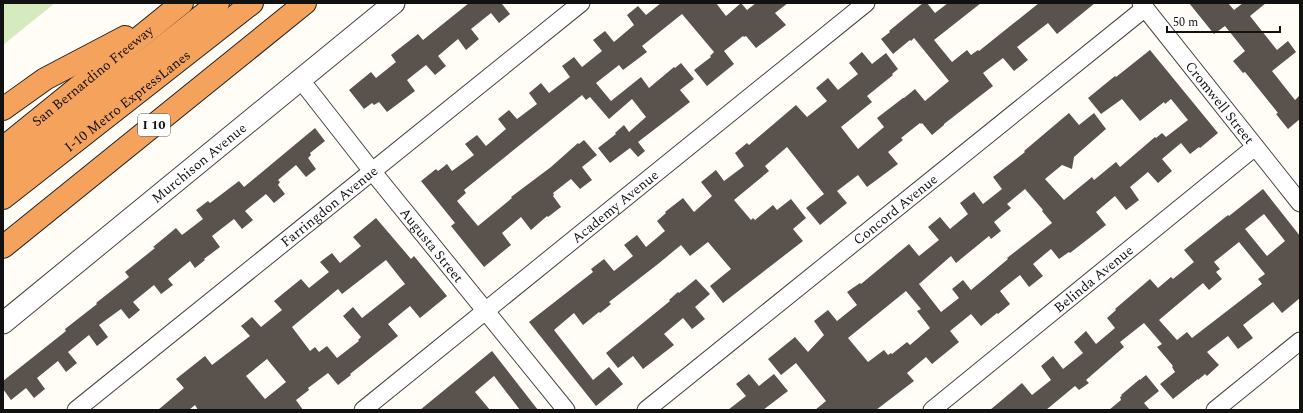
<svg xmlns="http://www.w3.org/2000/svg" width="1303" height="413" font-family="Spectral,serif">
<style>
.green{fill:#d5ebbd}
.building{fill:#5a524d;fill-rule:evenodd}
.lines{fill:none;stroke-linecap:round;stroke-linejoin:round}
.minor-casing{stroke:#444;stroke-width:19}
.tertiary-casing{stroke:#444;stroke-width:23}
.motorway-casing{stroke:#222;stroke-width:24}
.minor{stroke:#fff;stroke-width:17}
.tertiary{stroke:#fff;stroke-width:21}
.motorway{stroke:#f5a25d;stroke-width:22}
.labels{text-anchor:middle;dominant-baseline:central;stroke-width:4;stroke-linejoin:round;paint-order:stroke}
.shield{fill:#fff;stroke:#585858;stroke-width:1}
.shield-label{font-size:13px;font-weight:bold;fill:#111}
.street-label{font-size:14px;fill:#111;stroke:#fff}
</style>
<rect width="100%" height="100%" fill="#fffdf5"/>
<!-- green -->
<path class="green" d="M3,3H55L3,45Z"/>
<!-- building -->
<path class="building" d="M469,3H503L502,4L510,14L499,23L491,13L471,29L479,39L466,50L458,39L438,56L446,66L435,75L426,65L407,80L415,91L387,112L379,102L374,105L372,103L364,109L349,90L371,72L376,78L396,62L391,55L418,34L423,40Z
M661,3H716L726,16L741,3L747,10L756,3H788L775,13L786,25L756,48L746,36L744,37L743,36L724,51L734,64L707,86L694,70L711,57L710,56L714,52L682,14L642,46L647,52L623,70L619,65L596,83L611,101L641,77L649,88L674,67L675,68L681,63L694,79L680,90L690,102L638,142L645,151L638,157L630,148L610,163L598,148L616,134L615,133L624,125L629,132L646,117L632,99L609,119L590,97L586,100L582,95L464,190L466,193L457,201L478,226L512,198L511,197L551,167L578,143L579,144L584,140L597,155L582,167L592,180L580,189L571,179L553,193L554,195L553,196L561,207L548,217L547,216L531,230L521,217L502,233L511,245L484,267L451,226L455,223L421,181L436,169L438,171L447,164L452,171L474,155L465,144L477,135L486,146L506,129L498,119L509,110L517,119L537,104L529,93L541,83L549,93L570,77L562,66L574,57L582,67L602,51L593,40L605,31L614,42L634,25L627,15L638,6L646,15Z
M923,3H927L935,13L948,3H981L934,40L952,62L967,50L971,55L978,50L979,51L1039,3H1095L1057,34L1048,23L1017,47L1028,60L1014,71L1003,58L983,73L993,86L944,124V125L932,135L922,123L921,124L920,123L901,138L903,140L888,152L898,164L867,187L858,175L837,191L847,203L820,225L806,208L824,194L787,147L765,166L769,171L734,200L751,220L753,218L755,220L773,205L777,210L791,199L806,218L793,229L803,241L723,303L710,286L731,269L708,242L690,256L681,245L658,264L609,302L611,304L600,313L599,312L583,325L574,313L554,330L593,380L609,367L623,384L596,406L529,322L593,272L591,269L604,259L614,271L633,256L624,245L637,235L646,247L665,231L657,221L666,213L665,212L683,198L694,212L712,196L701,182L716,170L724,181L744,166L735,153L747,143L749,145L796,105L807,117L827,101L816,88L828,78L838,90L858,74L849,63L862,52L872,64L886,53L898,69L892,74L893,75L867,96L872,102L841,127L858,149L884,127L877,118L903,98H904L915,89L925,101L949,81L914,38L911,41L910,40L893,54L881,39L890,32L889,31Z
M1189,3H1228L1234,10L1243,3H1266L1250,16L1277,50L1288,41L1296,52L1272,71L1295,100L1300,95V119L1288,129L1276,114L1278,113L1245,72L1243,73L1233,61L1245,51L1225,26L1214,34Z
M1150,50L1218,133L1200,148L1199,147L1190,154L1181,143L1162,159L1172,171L1158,183L1148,172L1130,187L1139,200L1126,210L1115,196L1096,212L1106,225L1070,253L1069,252L1059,259L1051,249L1033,264L1043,276L1029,287L1020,275L1000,291L1010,304L998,314L997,313L981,326L971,314L950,331L959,342L932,364L926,357L907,373L914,381L876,410H815L826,401L796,363L781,375L768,359L795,337L808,352L824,335L814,321L828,310L837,321L857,305L847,292L860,283L861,284L909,244L919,256L939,240L928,227L940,217L950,229L968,214L960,203L974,192L983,204L1002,189L993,177L1025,152L1024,151L1069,113L1079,125L1094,113L1106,129L1074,157L1072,169L1062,165L1045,179L1064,200L1092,177L1094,180L1116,162L1120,167L1155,137L1156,138L1162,133L1166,137L1188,120L1171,99L1165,104L1164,102L1140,121L1122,99L1101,114L1088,98L1115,76L1116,77ZM1025,189L1043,210L1042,211L1052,223L1007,258L1008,259L971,290L963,280L952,289L959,298L941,312L919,284L951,256L956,263L989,236L991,239L1001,231L994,222L1011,208L1007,204ZM906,291L921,309L917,311L930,328L910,345L907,342L892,354L891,353L888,355L884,350L868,362L848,338Z
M315,128L325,141L310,153L311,155L308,158L316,169L306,177L296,165L278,180L280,182L278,185L285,194L274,203L266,194L245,211L253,220L242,229L234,219L212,236L220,247L204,259L205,260L195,268L190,261L168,279L173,285L161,294L154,285L133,302L140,310L129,319L121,309L99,325L108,337L97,346L89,335L68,352L77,363L66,372L58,361L37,378L45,389L34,398L26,388L11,400L3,389V381L66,331L65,329L97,304L96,303L129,277L125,272L155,248L153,247L176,228L182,235L203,219L196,210L208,201L210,203L239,181L244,187Z
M1263,189L1300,236V298L1282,313L1273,302L1243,325L1253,338L1238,349L1228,336L1207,352L1219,365L1207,376L1205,374L1198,380V379L1173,399L1160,384L1175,372L1172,367L1173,366L1157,347L1162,344L1144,323L1120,342L1124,347L1086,380L1089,383L1079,390L1075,386L1046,410H990L1022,383L1032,395L1051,380L1041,366L1053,356L1063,369L1083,353L1074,342L1086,331L1096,344L1115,328L1107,318L1116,310L1115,309L1150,279L1158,288L1171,277L1173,279L1194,262L1184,250L1228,215L1229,216ZM1264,214L1285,241L1267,256L1245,229ZM1239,242L1265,274L1258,279L1262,284L1192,338L1187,332L1177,340L1159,320L1203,283L1209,290L1222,279L1216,272L1220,269L1214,262Z
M376,218L411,259L414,256L447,296L420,318L410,306L388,324L398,336L350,374L351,375L338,385L328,373L308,388L309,390L296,400L303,410H198L195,405L189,410H158L184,388L176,379L205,356L212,365L250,336L241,326L252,317L261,327L282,310L274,301L301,279L309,288L329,272L320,262L332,253L340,263L361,246L353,237ZM386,260L405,284L362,318L353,307L343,316L361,337L358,340L359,341L337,358L327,346L319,352L315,347L310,351L292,327L338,289L342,294ZM267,359L286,382L265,399L246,376Z
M696,279L710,294L695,307L705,319L692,329L683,318L664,334L674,345L643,369L633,356L618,368L606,353L670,301L669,300L678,292L679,293Z
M492,351L538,410H520L494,376L475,392L490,410H420Z
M749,374L759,386L774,374L788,391L763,410H728L746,396L736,384Z
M1146,375L1159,391L1144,403L1150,410H1109L1121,400L1120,397L1122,396L1121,395L1140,379V380Z"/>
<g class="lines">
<defs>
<g id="minor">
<path id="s1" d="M1141,3L1300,203"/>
<path id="s2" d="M300,79L372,171L566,410"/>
<path id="s3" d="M76,410L581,3"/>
<path id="s4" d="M363,410L866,3"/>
<path id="s5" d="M646,410L1145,8"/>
<path id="s6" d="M932,410L1255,147"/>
<path d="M1215,410L1300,341"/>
</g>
<g id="tertiary">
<path id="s7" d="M3,323L394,3"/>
</g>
<g id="motorway">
<path d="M3,109L45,79L125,37"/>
<path id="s8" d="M3,148L182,3"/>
<path d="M3,173L218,3"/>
<path id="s9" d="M3,198L252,3"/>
<path d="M3,247L305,3"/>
</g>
</defs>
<!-- minor casing -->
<use href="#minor" class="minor-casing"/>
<!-- tertiary casing -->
<use href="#tertiary" class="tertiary-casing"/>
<!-- motorway casing -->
<use href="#motorway" class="motorway-casing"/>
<!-- minor -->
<use href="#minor" class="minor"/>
<!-- tertiary -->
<use href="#tertiary" class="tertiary"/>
<!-- motorway -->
<use href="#motorway" class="motorway"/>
</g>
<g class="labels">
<!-- shield labels -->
<rect class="shield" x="138" y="114" width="32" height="22" rx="3"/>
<g class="shield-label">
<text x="154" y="125">I 10</text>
</g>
<!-- street labels -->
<g class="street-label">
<text stroke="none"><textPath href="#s8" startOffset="115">San Bernardino Freeway</textPath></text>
<text stroke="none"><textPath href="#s9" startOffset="158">I-10 Metro ExpressLanes</textPath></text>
<text stroke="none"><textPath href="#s1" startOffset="127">Cromwell Street</textPath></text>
<text stroke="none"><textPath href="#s7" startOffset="253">Murchison Avenue</textPath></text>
<text stroke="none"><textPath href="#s3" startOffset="325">Farringdon Avenue</textPath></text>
<text stroke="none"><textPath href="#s4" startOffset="324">Academy Avenue</textPath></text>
<text stroke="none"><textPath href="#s5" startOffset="320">Concord Avenue</textPath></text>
<text stroke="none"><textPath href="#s2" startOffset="212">Augusta Street</textPath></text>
<text stroke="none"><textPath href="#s6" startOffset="208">Belinda Avenue</textPath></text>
</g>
</g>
<!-- border -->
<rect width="1303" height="413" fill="none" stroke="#111111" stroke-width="8"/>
<!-- scale -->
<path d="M1167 26v6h113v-6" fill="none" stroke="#111111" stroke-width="2"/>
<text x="1173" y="26" font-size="12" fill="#111111" stroke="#ffffff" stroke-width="3" paint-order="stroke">50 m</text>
</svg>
